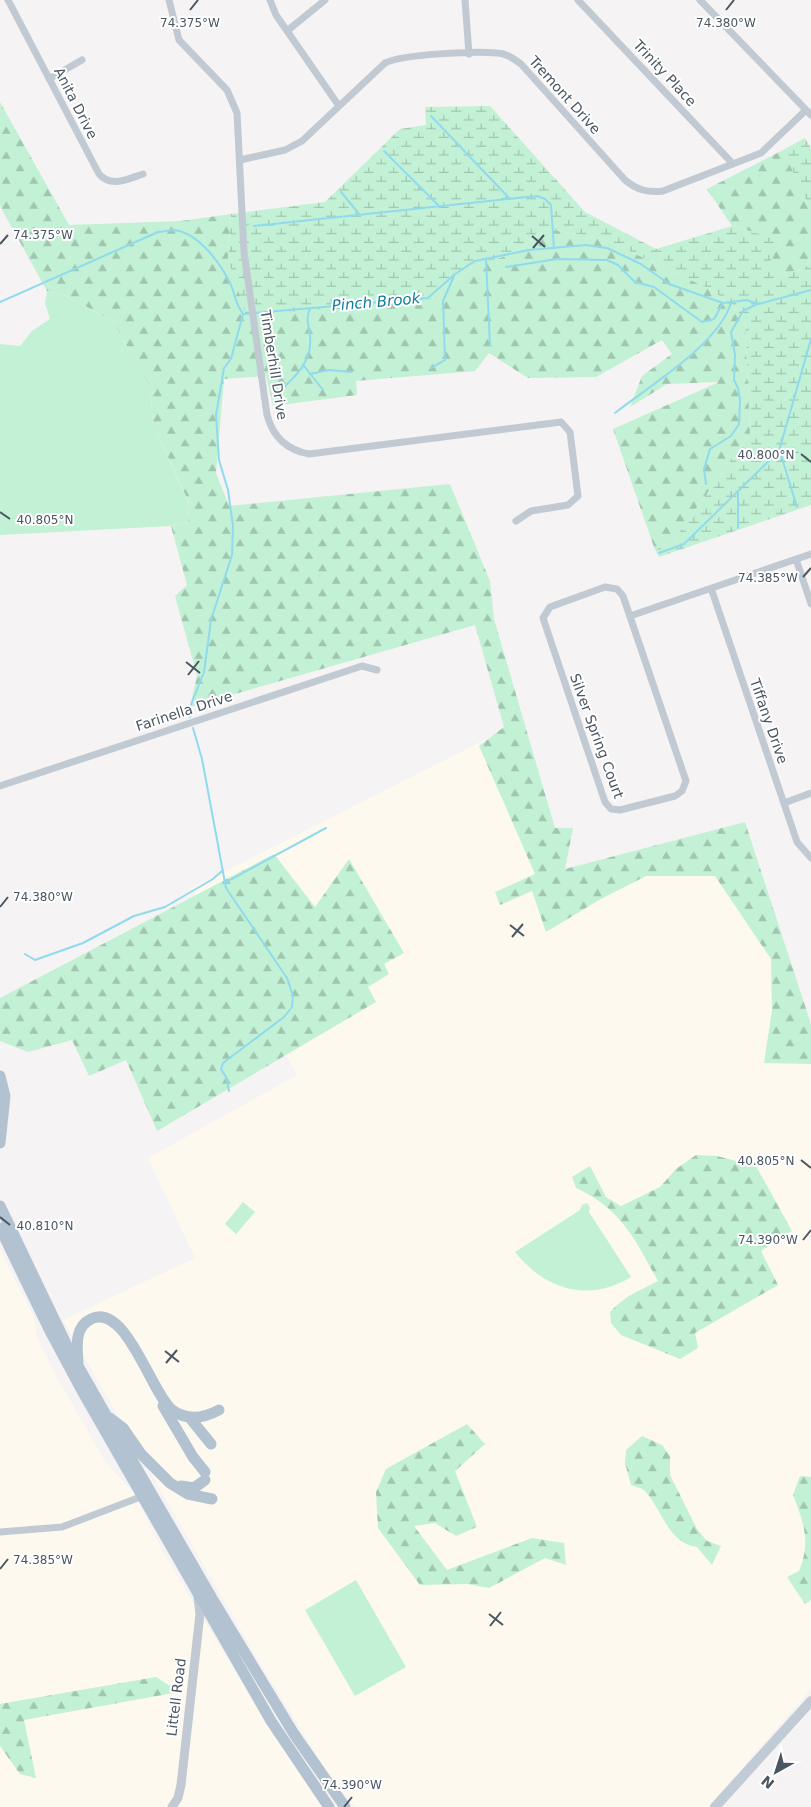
<svg xmlns="http://www.w3.org/2000/svg" width="811" height="1807" font-family="'DejaVu Sans',sans-serif">
<style>
.commercial{fill:#fdf9ef}
.forest{fill:url(#forest-firs)}
.wetland{fill:url(#wetland-marsh)}
.park{fill:#c3f1d5}
.lines{fill:none;stroke-linecap:round;stroke-linejoin:round}
.stream{stroke:#90daee;stroke-width:2}
.minor{stroke:#c1cad2;stroke-width:7}
.tertiary{stroke:#c1cad2;stroke-width:9}
.secondary{stroke:#c1cbd6;stroke-width:10}
.primary{stroke:#b3c2d1;stroke-width:11}
.ticks{fill:none;stroke:#4a5661;stroke-width:2}
.labels{text-anchor:middle;dominant-baseline:central;stroke-width:4;stroke-linejoin:round;paint-order:stroke}
.street-label{font-size:14px;fill:#4a5661;stroke:#fff}
.water-label{font-size:15px;font-style:italic;fill:#0c7c9b;stroke:#fff}
.ticks-label{font-size:12px;text-anchor:middle;fill:#4a5661;stroke:#fff;stroke-width:4;stroke-linejoin:round;paint-order:stroke}
</style>
<defs>
<pattern id="forest-firs" width="22" height="20" patternUnits="userSpaceOnUse" patternTransform="scale(1.25)"><rect width="22" height="20" fill="#c3f1d5"/><path d="M5 1l3.5 6h-7zM16 11l3.5 6h-7z" fill="#a0c6b0"/></pattern>
<pattern id="wetland-marsh" width="20" height="14" patternUnits="userSpaceOnUse" patternTransform="scale(1.25)"><rect width="20" height="14" fill="#c3f1d5"/><path d="M1 5h8M5 5V1M11 12h8M15 12V8" fill="none" stroke="#a0c6b0"/></pattern>
</defs>
<rect width="100%" height="100%" fill="#f5f3f3"/>
<!-- commercial -->
<path class="commercial" d="M516,724L564,871L745,822L811,1024V1689L708,1807H354L332,1780L255,1655L63,1320L195,1258L148,1158L297,1075L192,888Z
M0,1250L33,1315L37,1338L55,1374L106,1463L134,1493L163,1552L265,1721L322,1807H0V1746L20,1774L36,1778L24,1720L178,1691L156,1677L0,1704Z"/>
<!-- forest -->
<path class="forest" d="M0,102L69,225L181,221L231,214L228,259L429,301L478,264L514,254L546,229L602,238L714,291L745,318L750,433L674,540L655,550L613,429L719,382L667,384L630,407L642,376L672,354L662,340L596,377L528,378L489,353L475,371L356,381L357,395L273,406L266,376L224,379L216,473L229,506L450,484L490,581L494,619L555,828H573L565,869L745,822L811,1024V1064L764,1063L772,1010L771,959L715,876H646L599,900L546,932L532,891L500,905L495,892L535,874L479,746L504,727L475,625L190,707L197,675L175,596L187,585L171,526L188,523L189,503L153,424L150,388L113,321L66,296L47,291L0,206Z
M783,150L811,210V259L804,270L780,273L770,263L781,240L732,226L707,189Z
M274,854L315,907L349,859L404,953L384,964L389,974L368,987L376,1002L157,1131L126,1060L89,1076L72,1040L28,1052L0,1041V998Z
M696,1155L717,1156L756,1166L792,1231L761,1251L778,1285L695,1333L698,1348L680,1359L621,1335L611,1323L610,1312C626,1295 639,1291 658,1281C635,1240 622,1209 576,1188L572,1177L590,1166L606,1197L621,1206L660,1187L676,1169Z
M467,1424L485,1444L455,1471L477,1527L456,1536L435,1523L414,1526L447,1570L532,1538L564,1543L566,1565L545,1558L489,1588L467,1584L420,1585L378,1528L376,1492L386,1469Z
M642,1436L662,1445L670,1456V1475L697,1529L707,1541L721,1546L712,1565L697,1547C668,1543 663,1511 645,1491C642,1488 636,1487 631,1485L625,1463L626,1450Z
M800,1476L811,1477V1600L805,1604L787,1577L799,1571C811,1542 804,1523 793,1495Z
M156,1677L179,1692L24,1720L36,1778L20,1774L0,1746V1704Z"/>
<!-- wetland -->
<path class="wetland" d="M490,106L585,212L656,249L732,226L781,240L770,263L780,273L804,270L811,259V505L659,557L655,550L674,540L750,433L745,318L714,291L602,238L546,229L514,254L478,264L429,301L246,315L228,259L231,214L325,202L400,129L426,125L425,107Z
M805,138L811,148V210L783,150Z"/>
<!-- park -->
<path class="park" d="M47,291L66,296L113,321L150,388L153,424L189,504L188,523L171,526L0,535V344L20,346L32,331L50,319L45,303Z
M243,1202L255,1212L236,1234L225,1224Z
M587,1203L590,1208L589,1212L631,1277C589,1303 545,1290 515,1252L580,1210L582,1205Z
M356,1580L406,1667L355,1696L305,1610Z"/>
<g class="lines">
<!-- stream -->
<path class="stream" d="M431,116L510,199
M384,151L439,206
M341,192L360,215
M254,226L537,196L545,199L551,205L554,248
M486,259L490,345
M506,267L557,259L607,260L618,265L635,282L654,287L702,322L714,319L723,303
M0,302L158,232C163,232 169,230 174,230C199,233 221,264 231,285C235,295 236,305 243,314L428,298L455,274L475,261L529,250L586,245L607,248L641,264L669,284L723,303L747,300L758,304L811,290
M304,366L323,390
M431,368L445,360L443,301L454,276
M310,374L329,370L352,372
M275,395C293,379 313,363 310,336C309,325 305,319 310,309
M615,413C649,386 718,345 731,303
M780,452L797,507
M706,484L704,469L710,449L731,436L739,424L740,400L738,388L734,380L735,355L731,332L743,311L757,304
M738,493V528
M659,553L684,544L779,451L811,339
M190,717V707L204,672L211,620L232,555L233,526L228,490L219,460L216,415L224,368L231,359L243,314
M193,728L202,759L226,888L287,978L293,996L292,1007L284,1017L223,1063L221,1069L226,1077L229,1091
M226,882L326,828
M25,954L35,960L83,943L134,916L165,907L213,879L223,870"/>
<!-- minor -->
<path class="minor" d="M8,0L99,174C111,188 128,179 143,174
M169,0L179,40L227,90L237,113L244,252L267,415C273,437 287,450 309,454L561,422L570,432L578,496L568,505L531,511L516,521
M270,0L276,15L339,106
M465,0L469,54
M578,0L733,164
M700,0L811,115
M287,31L325,0
M49,79L82,60
M240,160L285,150L302,141L385,63C403,54 474,51 497,53C506,53 514,59 521,64L625,180C637,190 648,193 663,191L761,153L806,110
M796,559L811,604
M605,587L617,589L623,596L686,781L682,791L675,796L620,810L611,809L605,802L543,618L550,607Z
M711,588L797,842L811,858
M630,616L811,554
M0,786L362,666L377,670
M784,803L811,793
M0,1532L62,1527L143,1496"/>
<!-- tertiary -->
<path class="tertiary" d="M172,1807L178,1798L181,1785L200,1614L198,1598"/>
<!-- secondary -->
<path class="secondary" d="M715,1807L811,1701"/>
<!-- primary -->
<path class="primary" d="M0,1076L5,1096L0,1143
M0,1206L69,1350L106,1415L213,1600L294,1734L345,1807
M0,1228L51,1333L81,1389L271,1721L329,1807
M78,1363C77,1347 74,1327 91,1319C126,1302 151,1393 172,1410C187,1421 204,1418 219,1410
M163,1406L193,1457L205,1472
M110,1418L123,1428L141,1454L170,1483L188,1494L212,1499
M190,1418L211,1444
M181,1486L194,1488L205,1480"/>
</g>
<!-- ticks -->
<path class="ticks" d="M190,10L198,0M726,10L734,0M532,236L545,247M0,244L8,235M533,248L544,235M801,454L811,462M0,512L10,519M803,577L811,568M186,662L200,673M188,675L199,661M0,907L8,897M510,925L524,936M512,937L523,924M801,1160L811,1168M0,1217L10,1225M803,1240L811,1230M165,1351L179,1362M166,1363L177,1350M0,1569L8,1559M489,1614L503,1625M490,1626L501,1612M344,1807L352,1797"/>
<g class="labels">
<!-- street labels -->
<g class="street-label">
<text transform="translate(665 73) rotate(47)">Trinity Place</text>
<text transform="translate(565 95) rotate(48)">Tremont Drive</text>
<text transform="translate(76 103) rotate(63)">Anita Drive</text>
<text transform="translate(274 365) rotate(81)">Timberhill Drive</text>
<text transform="translate(184 711) rotate(-18)">Farinella Drive</text>
<text transform="translate(769 721) rotate(71)">Tiffany Drive</text>
<text transform="translate(597 736) rotate(70)">Silver Spring Court</text>
<text transform="translate(176 1697) rotate(-83)">Littell Road</text>
</g>
<!-- water labels -->
<g class="water-label">
<text transform="translate(376 302) rotate(-5)">Pinch Brook</text>
</g>
</g>
<g class="ticks-label">
<text x="190" y="27">74.375°W</text>
<text x="726" y="27">74.380°W</text>
<text x="43" y="239">74.375°W</text>
<text x="766" y="459">40.800°N</text>
<text x="45" y="524">40.805°N</text>
<text x="768" y="582">74.385°W</text>
<text x="43" y="901">74.380°W</text>
<text x="766" y="1165">40.805°N</text>
<text x="45" y="1230">40.810°N</text>
<text x="768" y="1244">74.390°W</text>
<text x="43" y="1564">74.385°W</text>
<text x="352" y="1789">74.390°W</text>
</g>
<!-- north arrow -->
<g transform="translate(776 1772) rotate(219)" stroke="#ffffff" stroke-width="4" paint-order="stroke">
<path d="M0-4L9 19L0 12L-9 19Z" fill="#4a5661"/>
<text y="-8" font-size="14" font-weight="bold" text-anchor="middle" fill="#4a5661">N</text>
</g>
</svg>
